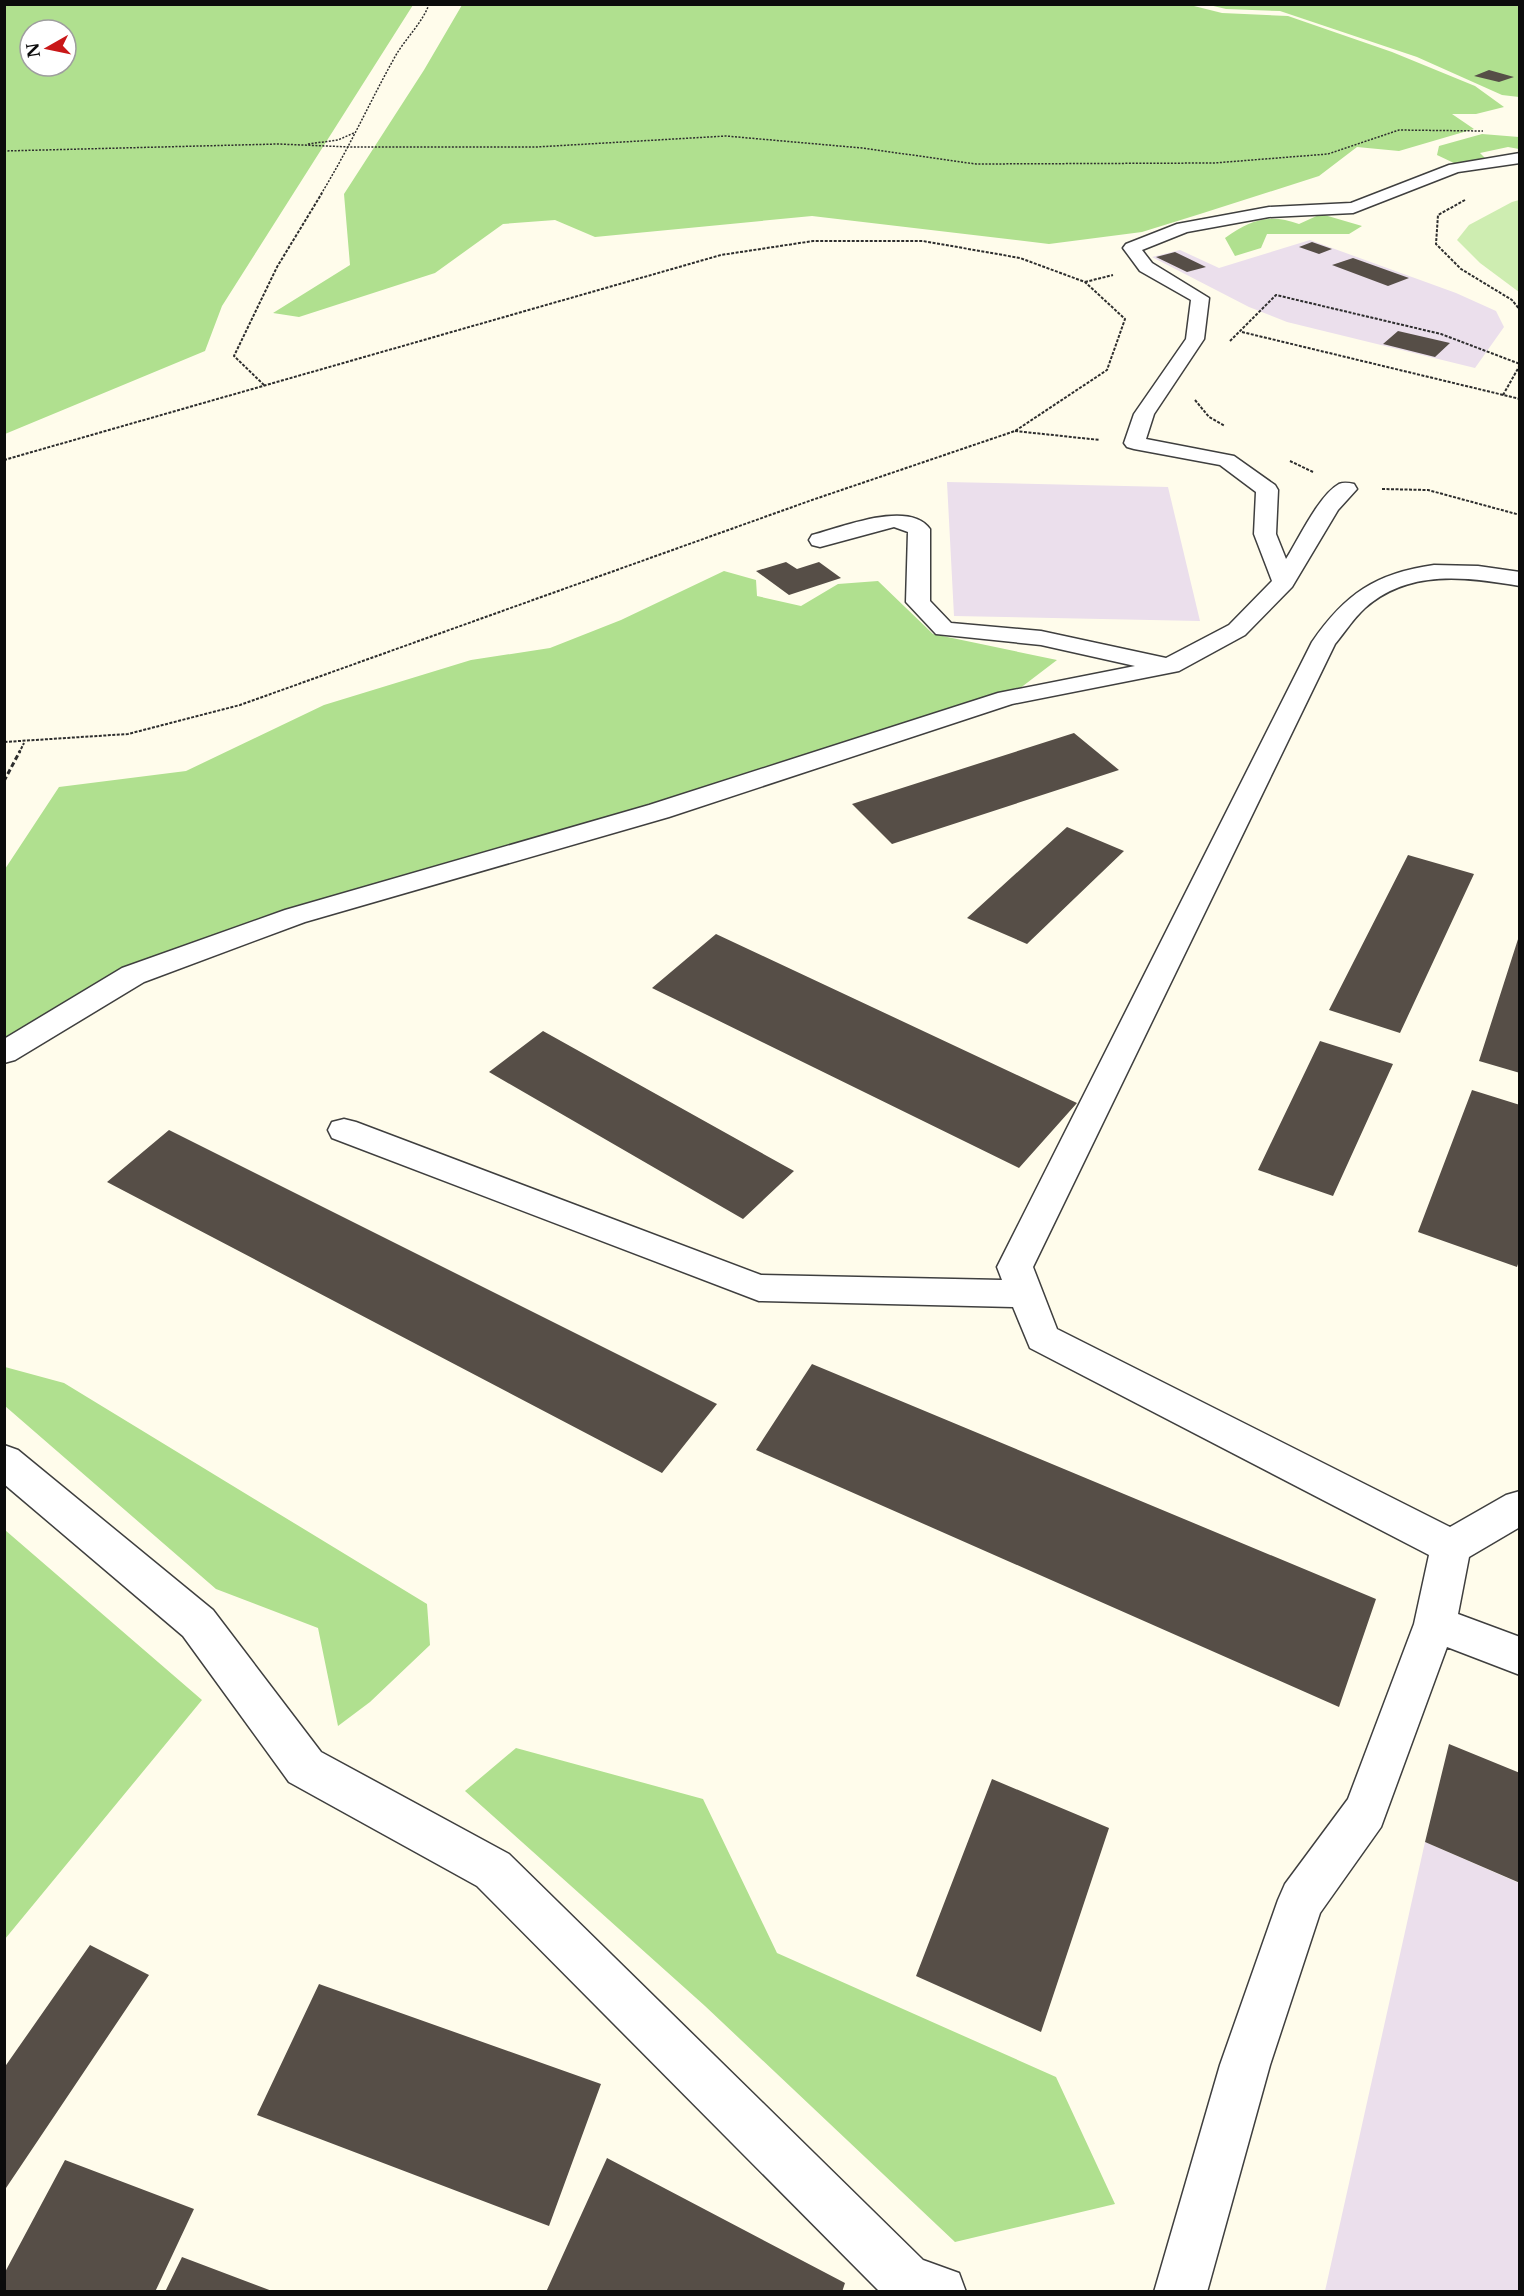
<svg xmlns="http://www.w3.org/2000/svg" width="1524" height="2296" font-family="'Libre Baskerville',serif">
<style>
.industrial{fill:#ebdfec}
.green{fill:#ceedb1}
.forest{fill:#b0e08f;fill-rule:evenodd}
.building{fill:#564e47}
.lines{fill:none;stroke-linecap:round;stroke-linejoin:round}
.minor-casing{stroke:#3f3f3f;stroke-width:3}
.path-far2{stroke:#2e2e2e;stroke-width:1.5;stroke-dasharray:2 1.5;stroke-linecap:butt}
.path-far1{stroke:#2e2e2e;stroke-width:2;stroke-dasharray:3 1.5;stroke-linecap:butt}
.path{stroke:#2e2e2e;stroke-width:3;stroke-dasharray:5 3;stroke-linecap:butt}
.minor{fill:#fff;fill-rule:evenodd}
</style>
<rect width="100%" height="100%" fill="#fffceb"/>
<!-- industrial -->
<path class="industrial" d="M1310,240L1456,293L1496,311L1504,327L1475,368L1287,322L1249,307L1152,257L1180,250L1219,268Z
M947,482L1168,487L1200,621L954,616Z
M1425,1842L1519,1883V2291H1325Z"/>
<!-- green -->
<path class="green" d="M1519,200H1520L1519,292L1480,263L1457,240L1469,225L1512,202Z"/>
<!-- forest -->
<path class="forest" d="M5,4L413,5L222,306L205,351L5,434ZM30,30H66V66H30Z
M462,5H1190L1222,13L1288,16L1392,52L1475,86L1504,107L1476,114H1452L1474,129L1399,151L1357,147L1319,176L1200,214L1142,232L1049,244L812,216L595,237L555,220L503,224L435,273L299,317L273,313L350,265L344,194L424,70Z
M1209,5H1519V97L1502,95L1417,57L1280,11L1226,9Z
M1482,134L1519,137V149L1508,147L1480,153L1488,161L1456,164L1437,155L1439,146Z
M1321,214L1362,226L1349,234H1267L1261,248L1235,256L1225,238C1250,220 1269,213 1299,224Z
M724,571L756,580L757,596L801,606L838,584L878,581L933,634L1057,660L1007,698L295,916L5,1041V869L59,787L186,771L324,705L471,660L550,648L621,620Z
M5,1367L64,1383L427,1604L430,1645L370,1702L338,1726L318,1628L216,1589L5,1406Z
M5,1530L202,1700L5,1939Z
M516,1748L703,1799L777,1953L1056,2077L1115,2204L955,2242L705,2006L465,1791Z"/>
<!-- building -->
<path class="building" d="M1489,70L1514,77L1499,82L1474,76Z
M1312,242L1332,249L1319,254L1299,247Z
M1175,252L1206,267L1187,272L1156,257Z
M1353,258L1409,278L1388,286L1332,265Z
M1398,331L1450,343L1435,357L1383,344Z
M786,562L797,569L819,562L841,578L789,595L756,571Z
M1074,733L1119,770L892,844L852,804Z
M1067,827L1124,851L1027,944L967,918Z
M1408,855L1474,874L1400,1033L1329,1010Z
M716,934L1077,1103L1019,1168L652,988Z
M1519,936H1520V1073L1479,1061Z
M543,1031L794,1171L743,1219L489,1072Z
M1320,1041L1393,1064L1333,1196L1258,1170Z
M1472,1090L1520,1105V1258L1517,1267L1418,1232Z
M169,1130L717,1404L662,1473L107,1182Z
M812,1364L1376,1599L1339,1707L756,1450Z
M1449,1744L1520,1773V1883L1425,1842Z
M992,1779L1109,1828L1041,2032L916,1976Z
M90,1945L149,1975L4,2191V2068Z
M319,1984L601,2084L549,2226L257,2115Z
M607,2158L845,2283L842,2292H546Z
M65,2160L194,2209L155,2292H4V2274Z
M182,2257L272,2291V2292H165Z"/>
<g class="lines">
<defs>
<path id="minor" d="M1520,153V163L1458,172L1353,213L1269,217L1187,232L1142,250L1152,263L1209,298L1204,339L1154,414L1146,439L1234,456L1275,485L1278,490L1276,534L1286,559C1298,540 1319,495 1339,484C1344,482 1349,483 1354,484L1357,489L1338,510L1292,587L1245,635L1179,671L1012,704L669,817L305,922L144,982L15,1060L4,1063V1039L122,968L285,910L649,805L998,693L1135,666L1041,645L936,634L906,602L908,532L894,527L820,547L812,545L809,540L812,535C840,528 909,499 930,529V601L951,623L1041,631L1166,658L1229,625L1272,581L1254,534L1256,492L1220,465L1134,449L1127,447L1124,443L1134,414L1186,339L1191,300L1140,271L1123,248L1126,244L1177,224L1269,207L1351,203L1449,165Z
M1434,565L1478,566L1520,572V586C1466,577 1409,569 1365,608C1353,619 1345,632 1335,644L1033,1267L1057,1329L1450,1527L1506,1495L1520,1491V1527L1469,1557L1458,1614L1520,1637V1675L1447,1647L1381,1827L1320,1913L1270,2065L1207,2292H1154L1220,2065L1278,1900L1285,1884L1348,1799L1414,1624L1429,1555L1030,1348L1013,1307L759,1301L332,1138L328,1130L332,1122L344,1119L356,1122L761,1275L1002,1280L997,1267L1312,642C1345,594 1376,573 1434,565Z
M4,1445L18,1450L213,1610L321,1752L509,1854L923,2260L959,2273L966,2292H880L477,1886L289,1782L183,1636L4,1484Z"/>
</defs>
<!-- minor casing -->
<use href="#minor" class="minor-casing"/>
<!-- path-far2 -->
<path class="path-far2" d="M308,144L338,140L356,132
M4,151L278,144L350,147H536L726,136L862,148L976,164L1214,163L1328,154L1399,130L1483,131
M321,194C349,149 370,101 396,55C406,38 423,22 429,4"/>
<!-- path-far1 -->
<path class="path-far1" d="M1465,200L1438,215L1436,244L1461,269L1512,300L1520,310
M1085,282L1113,275
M1242,332L1520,399
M1230,341L1276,295L1441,334L1520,364
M264,385L234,356L277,267L322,193
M1503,395L1520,365
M1195,400L1209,417L1225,426
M1015,431L1100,440
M4,460L721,255L813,241H923L1020,258L1085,282L1125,319L1107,370L1015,431L812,500L240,705L128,734L4,742
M1290,461L1313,472
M1382,489L1428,490L1520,515
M19,753L24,743"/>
<!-- path -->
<path class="path" d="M4,781L20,751"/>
<!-- minor -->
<use href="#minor" class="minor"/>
</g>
<!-- border -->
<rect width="1524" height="2296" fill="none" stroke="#0c0c0c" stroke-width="12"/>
<!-- north arrow -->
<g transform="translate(48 48) rotate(261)"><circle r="28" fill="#ffffff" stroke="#9e9e9e" stroke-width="1.5"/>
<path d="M0-4.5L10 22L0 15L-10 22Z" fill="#c91718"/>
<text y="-9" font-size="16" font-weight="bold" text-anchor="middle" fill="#0c0c0c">N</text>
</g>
</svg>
